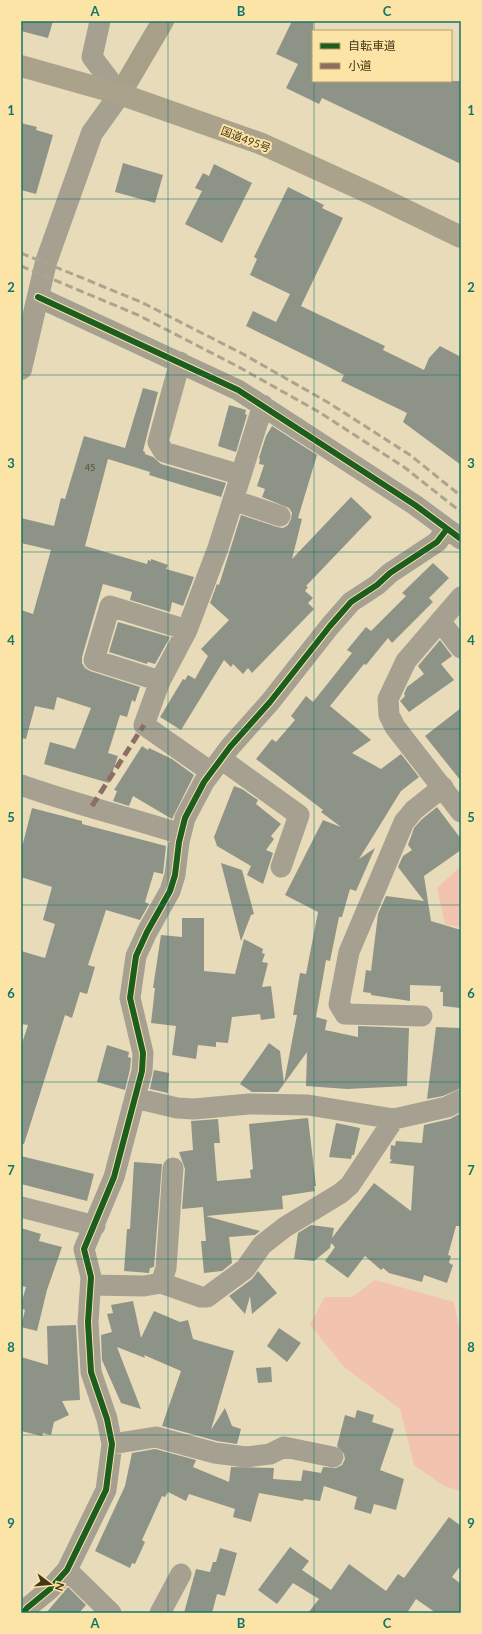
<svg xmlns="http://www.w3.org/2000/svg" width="482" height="1634" font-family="Lato,'Noto Sans JP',sans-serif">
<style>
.green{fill:#f2c3ae}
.building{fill:#8d9487}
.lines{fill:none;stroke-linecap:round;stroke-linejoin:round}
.minor{stroke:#a6a091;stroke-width:21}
.tertiary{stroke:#a6a091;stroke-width:22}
.primary{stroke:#a79f88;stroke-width:22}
.trunk{stroke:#aaa28a;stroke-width:22}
.rail{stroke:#aca48f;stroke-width:3;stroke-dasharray:8 4;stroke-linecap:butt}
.quiet{stroke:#8d6e63;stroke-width:5;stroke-dasharray:10 5;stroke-linecap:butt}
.cycleway-casing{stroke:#fce3a6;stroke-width:8}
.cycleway{stroke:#1b5e20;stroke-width:6}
.grid{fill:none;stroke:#0f766e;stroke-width:1;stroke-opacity:0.55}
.labels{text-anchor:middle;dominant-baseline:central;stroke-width:4;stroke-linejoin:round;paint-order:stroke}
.number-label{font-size:9px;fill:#574f34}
.street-label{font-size:11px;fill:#453818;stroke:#fce3a6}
.neatline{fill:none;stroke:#0f766e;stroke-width:1.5}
.grid-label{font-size:13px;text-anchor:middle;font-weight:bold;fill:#0f766e}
</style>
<rect width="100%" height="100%" fill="#e8dbba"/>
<!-- green -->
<path class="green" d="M461,866V928L445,924L437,888Z
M375,1280L454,1302L461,1338V1491L444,1486L414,1465L400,1409L344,1367L310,1325L325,1297H352Z"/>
<!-- building -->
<path class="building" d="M21,21H53L48,38L21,31Z
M292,21H313V81H461V164L322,98L319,104L286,88L298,64L276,54Z
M21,123L37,127L36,130L53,135L36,194L21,190Z
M123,163L163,175L155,203L115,192Z
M214,164L252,183L222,243L185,224L202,191L195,188L203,173L209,176Z
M288,187L324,205L322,208L343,218L301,306L385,346L383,350L424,370L429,358L440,346L461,357V465L403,422L407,413L341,381L344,375L321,363L246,326L253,311L276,322L290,294L250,275L257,259L254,257Z
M143,388L158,392L143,451L145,452V454L153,457L161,464L226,483L221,497L149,475L150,472L108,459L85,546L147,564L148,560L151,561V559L168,565L166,569L194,577L183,606L172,602L170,612L130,600L132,592L103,584L82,657V663L85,668L90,671L140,687L135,702L132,700L127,717L120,715L108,753L118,756L109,783L44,764L50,742L75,749L91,708L57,697L54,710L35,706L26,739L21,738V610L33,614L51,550L21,543V518L54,526L61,498L65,499L84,436L125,448Z
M229,405L246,410L245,414L247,415L236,452L218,446Z
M272,426L317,455L298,518L302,519L292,559L351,497L372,517L306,586L308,587L305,591L313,598L308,603L314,609L252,673L248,668L243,674L233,664L231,667L224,660L181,730L160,717L183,679L185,680L188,675L195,679L208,656L201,649L229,620L210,603L217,584L219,585L241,515L277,527L283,528L288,525L291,519L292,513L289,508L262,497L265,489L257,486L264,465L259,464L260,459L259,458L266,436Z
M433,563L449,578L429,598L433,602L392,643L388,638L366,665L364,664L330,706L371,740L352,753L381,769L401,754L419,777L401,791L359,859L375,848L356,891L350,889L342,917H339L330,961L326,960L316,1017L327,1020L325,1030L358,1037V1026L409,1028L407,1086L347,1089L306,1086L307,1052L278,1092H252L240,1084L269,1043L280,1051L284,1083L297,1015H293L300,973L306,974L318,912L285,895L323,820L341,827L321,812L323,810L256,759L272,739L276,742L295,720L291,716L306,696L313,702L352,653L347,650L366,627L371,631L406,596L402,593Z
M118,622L170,637L155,664L148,662L147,664L109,652Z
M440,640L452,656L441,664L454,680L409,712L400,701L405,696L404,694L407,687L424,674L418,666Z
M461,708V781L425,736Z
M142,746L148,750L149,748L172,759L194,775L172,819L133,796L129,806L113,801L117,791L114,790Z
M234,786L242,789L258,800L256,804L281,824L271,836L274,839L266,850L273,853L263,884L247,875L251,866L217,846L214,837Z
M437,807L461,839V850L424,876L431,921L461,930L460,1008L443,1006V992H440L441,986L410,985V1001L371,995V993L363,992L366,970L371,971L378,914L386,896L424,901L398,867L403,856L412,850L408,845L414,828L422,819Z
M32,808L82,821V824L166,846L163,874L154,872L145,902L149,904L140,920L106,910L88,965L95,967L87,994L80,992L72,1018L65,1015L24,1144H21V1046L28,1025L21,1024V951L45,958L55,924L43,920L52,887L21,877V851Z
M221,863L242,870L254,914L251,915L241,941Z
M182,918H204V971L235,974L244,939L263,949L262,953L265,954L262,962L268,963L262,987L271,986L275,1018L261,1020L260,1014L232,1017L228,1043L216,1042V1047L198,1045L196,1059L172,1055L176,1026L151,1023L155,988H153L161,935L182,937Z
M436,1027L460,1028L461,1088L443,1096L427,1099Z
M107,1045L129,1052L128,1057L131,1058L130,1069L125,1090L97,1082Z
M154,1070L169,1073L168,1093L150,1089Z
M461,1113V1226H456L448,1255L451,1256L449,1263L453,1265L447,1283L424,1275L422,1282L389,1273L383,1268L381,1270L365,1256L348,1278L325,1261L335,1247L331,1243L330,1248L314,1261L294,1259L298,1233L311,1225L334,1228L332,1238L374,1183L411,1211L414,1166L389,1163L392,1160L390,1159L391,1145L395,1146L396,1141L422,1143L424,1125L450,1119Z
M308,1118L316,1186H314L315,1191L282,1196L283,1209L206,1216L260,1231L255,1235L229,1237L232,1263L222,1271L204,1273L201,1241H206L203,1207L182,1209L185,1169L179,1152L193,1150L191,1121L218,1119L220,1143H214L217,1181L251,1178L250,1170L253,1169L249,1124Z
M336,1123L360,1128L354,1155H352L351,1159L329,1157Z
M21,1156L94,1174L87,1201L21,1184Z
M134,1162L162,1164L154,1267L150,1268L149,1273L124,1271L127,1229H130Z
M21,1228L41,1234L39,1241L62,1247L47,1290L37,1331L21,1327L25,1310L21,1308V1304L26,1287L21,1286Z
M258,1271L277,1293L252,1314L250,1296L245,1314L229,1296L252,1279Z
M133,1301L141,1338L154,1311L180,1322L188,1320L193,1339L234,1351L211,1430L225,1408L232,1426L241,1429L237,1444L217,1441L162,1426L181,1371L144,1355L145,1358L117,1347L141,1409L121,1403L102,1360L101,1335L112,1332L107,1314L113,1313L111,1305Z
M76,1325L80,1400L62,1401L69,1415L54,1422L51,1435L43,1433L42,1436L21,1431V1357L48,1365L47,1326Z
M279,1328L301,1343L287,1362L267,1346Z
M271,1367L272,1382L258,1383L256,1368Z
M357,1410L374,1415L372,1422L394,1429L380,1470L404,1479L396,1510L374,1504L371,1514L354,1509L357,1497L324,1486L320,1501L304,1499L303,1501L259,1493L251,1522L233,1517L235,1509L189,1494L186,1501L168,1492L165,1497L162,1496L142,1540L145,1542L135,1564L132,1563L130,1568L95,1551L125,1486L132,1453L155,1449L196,1460L193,1467L229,1482L231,1467L274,1468L273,1479L301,1481L303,1470L321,1473L323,1467L336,1468L342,1465L345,1459L344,1454L337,1446L345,1415L355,1418Z
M449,1517L461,1526V1565L452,1577L461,1584V1613H436L416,1599L407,1613H308L319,1599L293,1583L277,1604L258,1590L290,1547L309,1561L302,1570L331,1590L349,1564L386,1591L398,1574L404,1578Z
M220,1548L237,1553L225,1596L217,1594L212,1613H184L196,1569L210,1572L213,1562H216Z
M68,1587L86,1605L79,1613H46Z"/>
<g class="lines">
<!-- minor -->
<path class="minor" d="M100,21L92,57L120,94
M38,297L238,390L415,505L461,539
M180,362L158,442L164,452L241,475
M233,500L280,516
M461,597L406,661L388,699L389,715L395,727L461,812
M440,621L461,648
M160,681L94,660L110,606L187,630
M221,759L299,815L281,867
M211,772L144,725L160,681L187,630L218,548L263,405
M21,785C74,804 128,817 181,834
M422,1016L345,1014L339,1004L349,952L404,822L414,810L443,787
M135,1098L177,1108L194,1109L249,1104L308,1105L394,1119
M21,1207L95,1226
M161,1283L166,1268L173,1168
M91,1285L144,1286L161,1283L201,1297H207L245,1269L262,1245L285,1227L341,1193L350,1185L394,1119L447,1107L461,1100
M112,1444L156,1437L215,1453L246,1457L270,1454L284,1447L333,1457
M67,1570L111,1613
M23,1613L27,1608L50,1589L67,1570L106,1490L112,1444L107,1419L91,1372L88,1322L91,1277L84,1249L114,1177L142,1071L143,1053L130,998L136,956L147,932L170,891L175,875L179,842L185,818L204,782L230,747L270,702L330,626L351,602L377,585L390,573L437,542L447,529
M160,1613L181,1574"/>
<!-- tertiary -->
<path class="tertiary" d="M21,369L46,262L92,133L120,94"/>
<!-- primary -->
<path class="primary" d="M120,94L163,21"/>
<!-- trunk -->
<path class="trunk" d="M21,66L120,94L262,144L374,195L461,237"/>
<!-- rail -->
<path class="rail" d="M21,253L141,302L243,354L329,403L410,455L461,496
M21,266L138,315L237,366L319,412L404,467L461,512"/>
<!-- quiet -->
<path class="quiet" d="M92,806L144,725"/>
<defs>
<path id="cycleway" d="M38,297L238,390L415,505L461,539
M23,1613L27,1608L50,1589L67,1570L106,1490L112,1444L107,1419L91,1372L88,1322L91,1277L84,1249L114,1177L142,1071L143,1053L130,998L136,956L147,932L170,891L175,875L179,842L185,818L204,782L230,747L270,702L330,626L351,602L377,585L390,573L437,542L447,529"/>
</defs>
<!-- cycleway casing -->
<use href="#cycleway" class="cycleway-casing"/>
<!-- cycleway -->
<use href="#cycleway" class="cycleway"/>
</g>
<!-- grid -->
<path class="grid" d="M168,21V1613M314,21V31M314,81V1613M21,199H461M21,375H461M21,552H461M21,729H461M21,905H461M21,1082H461M21,1259H461M21,1435H461"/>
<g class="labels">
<!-- number labels -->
<g class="number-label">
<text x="90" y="467">45</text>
</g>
<!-- street labels -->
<g class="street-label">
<text transform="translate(246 139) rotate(21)">国道495号</text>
</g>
</g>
<!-- border -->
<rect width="482" height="1634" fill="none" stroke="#fce3a6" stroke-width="44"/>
<!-- legend -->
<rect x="312" y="30" width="140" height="52" fill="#fce3a6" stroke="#b39f6d"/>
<rect x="320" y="43" width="20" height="6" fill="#1b5e20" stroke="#b39f6d"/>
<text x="348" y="50" font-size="12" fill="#453818">自転車道</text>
<rect x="320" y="63" width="20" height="6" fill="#8d6e63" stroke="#b39f6d"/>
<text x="348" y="70" font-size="12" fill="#453818">小道</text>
<!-- north arrow -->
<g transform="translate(50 1584) rotate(106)" stroke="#fce3a6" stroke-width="3" paint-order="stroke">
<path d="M0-3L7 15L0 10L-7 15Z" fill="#453818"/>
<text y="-6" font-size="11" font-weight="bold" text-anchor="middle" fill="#453818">N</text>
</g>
<rect x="22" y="22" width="438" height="1590" class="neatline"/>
<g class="grid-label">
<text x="95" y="16">A</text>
<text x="241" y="16">B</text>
<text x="387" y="16">C</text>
<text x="11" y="115">1</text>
<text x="471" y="115">1</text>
<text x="11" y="292">2</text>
<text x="471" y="292">2</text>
<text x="11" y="468">3</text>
<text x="471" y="468">3</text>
<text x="11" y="645">4</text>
<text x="471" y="645">4</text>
<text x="11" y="822">5</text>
<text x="471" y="822">5</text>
<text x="11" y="998">6</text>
<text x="471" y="998">6</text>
<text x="11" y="1175">7</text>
<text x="471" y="1175">7</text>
<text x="11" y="1352">8</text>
<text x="471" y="1352">8</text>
<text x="11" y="1528">9</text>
<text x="471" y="1528">9</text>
<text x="95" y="1628">A</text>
<text x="241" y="1628">B</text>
<text x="387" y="1628">C</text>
</g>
</svg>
